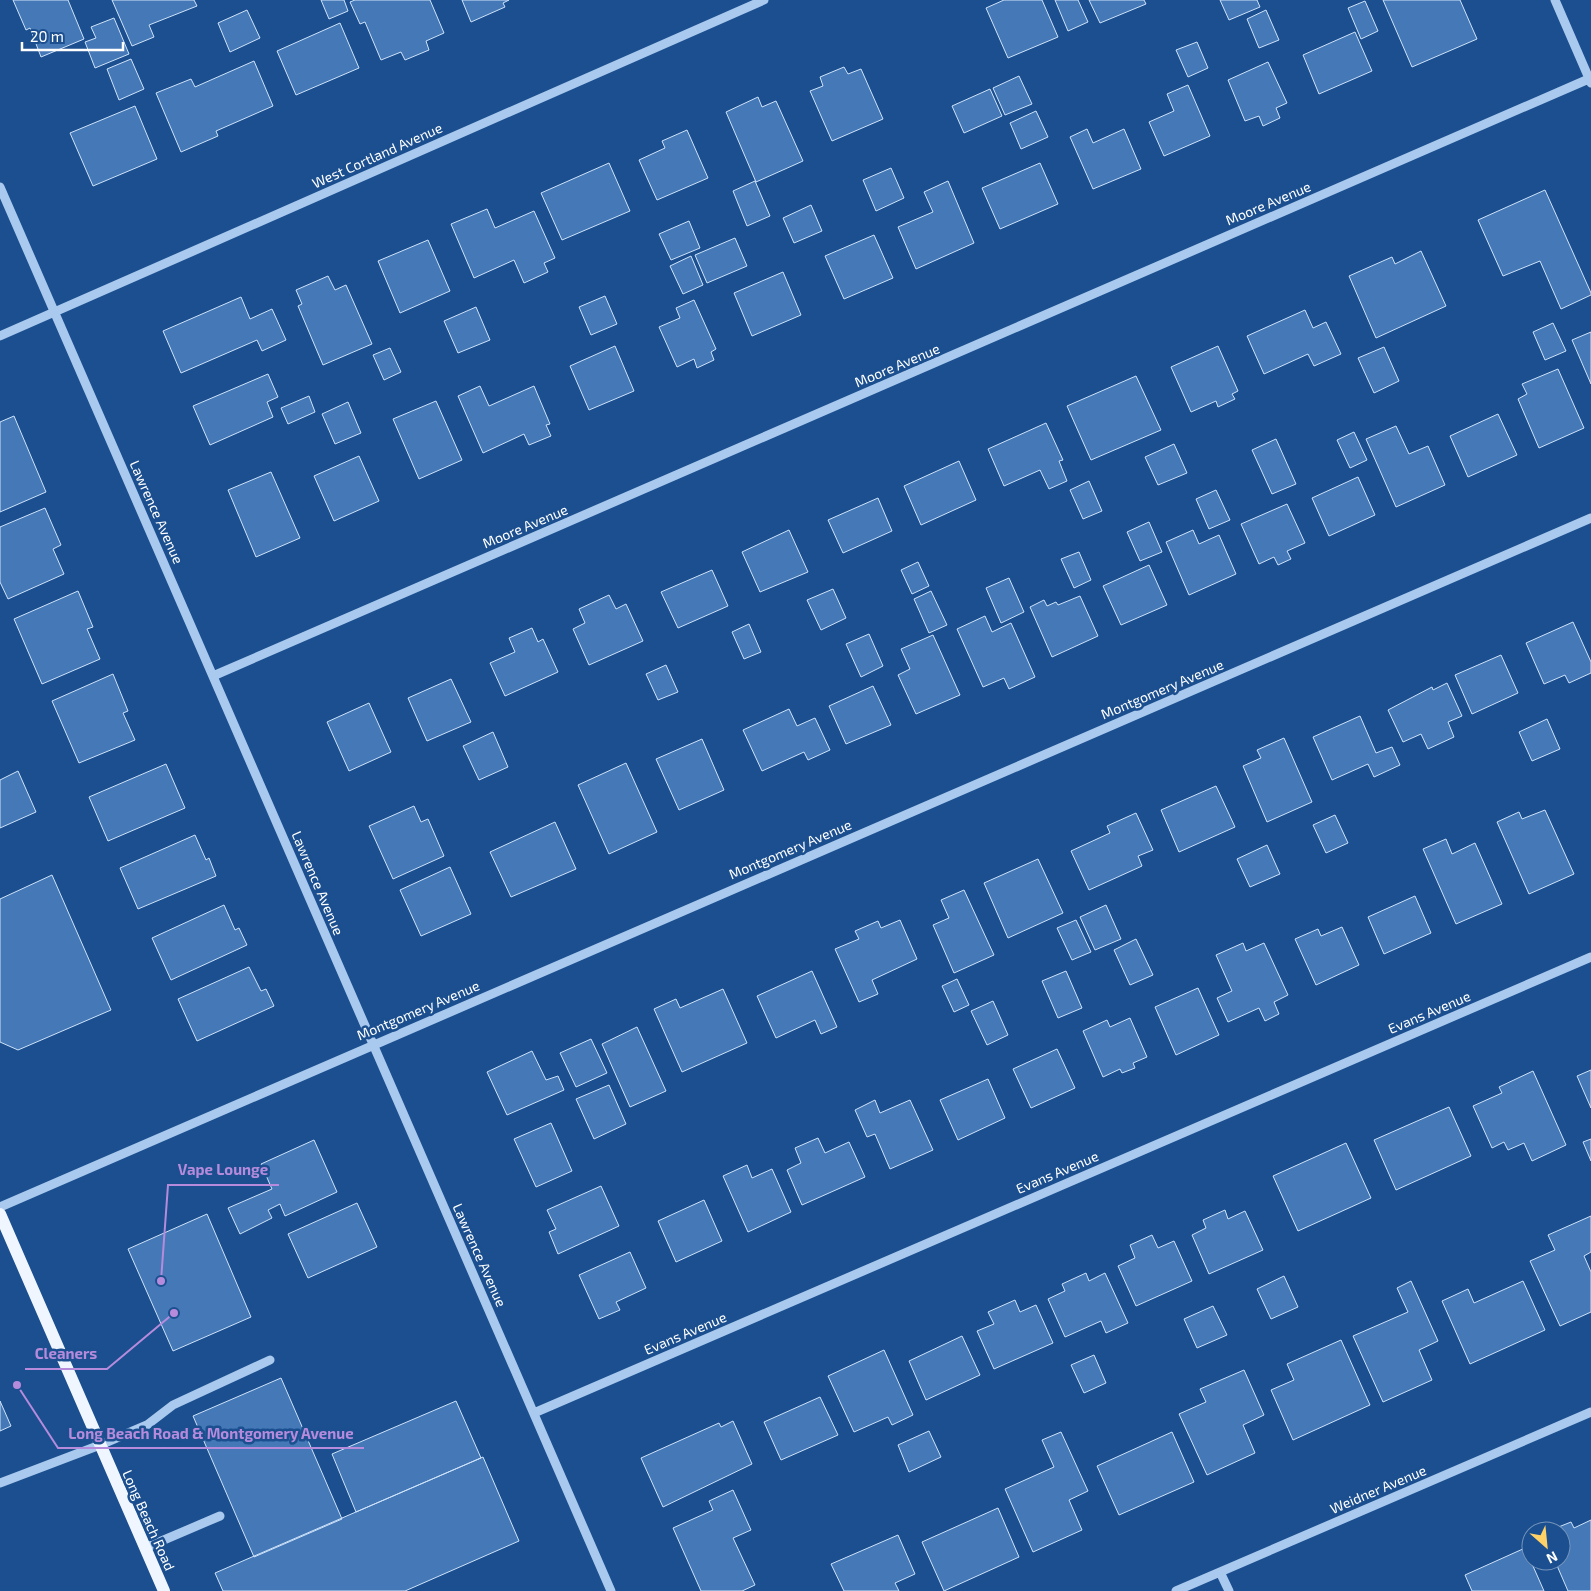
<svg xmlns="http://www.w3.org/2000/svg" width="1591" height="1591" font-family="'Exo 2',sans-serif">
<style>
.building{fill:#4478b7;stroke:#cfe3fa}
.lines{fill:none;stroke-linecap:round;stroke-linejoin:round}
.minor{stroke:#a9c9ee;stroke-width:9}
.major{stroke:#f0f6ff;stroke-width:12}
.labels{text-anchor:middle;dominant-baseline:central;stroke-width:5;stroke-linejoin:round;paint-order:stroke}
.street-label{font-size:14px;fill:#fff;stroke:#1b4f8f}
.leader{fill:none;stroke:#b68bdc;stroke-width:2}
.callout-dot{fill:#b68bdc;stroke:#1b4f8f;stroke-width:2}
.callout-label{font-size:15px;text-anchor:middle;font-weight:bold;fill:#b68bdc;stroke:#1b4f8f;stroke-width:5;stroke-linejoin:round;paint-order:stroke}
</style>
<rect width="100%" height="100%" fill="#1b4f8f"/>
<!-- building -->
<path class="building" d="M13,0H68L84,39L41,57L30,28L26,30Z
M112,0H194L197,6L149,25L154,37L132,46Z
M321,0H344L348,11L329,19Z
M355,0H430L444,33L426,41L429,50L405,60L401,52L381,60L365,22L360,24L350,2Z
M462,0H509L503,3L505,7L471,22Z
M1004,0H1042L1058,37L1008,58L986,8Z
M1055,0H1078L1088,22L1068,31Z
M1089,0H1144L1146,4L1100,23Z
M1220,0H1257L1260,7L1229,20Z
M1383,0H1460L1477,39L1412,67Z
M1365,1L1378,31L1361,39L1348,8Z
M247,10L260,38L230,52L218,23Z
M1266,10L1279,40L1259,48L1247,19Z
M114,18L129,54L95,68L85,42L96,38L91,27Z
M340,23L359,68L296,95L277,51Z
M1355,32L1372,71L1319,94L1303,55Z
M1197,42L1208,68L1188,77L1176,50Z
M131,59L144,89L119,100L107,69Z
M254,61L273,106L216,131L218,136L181,152L156,93L191,79L195,87Z
M1268,62L1287,103L1276,108L1280,118L1263,126L1259,116L1245,121L1228,80Z
M844,67L848,74L861,69L883,119L832,141L810,91L823,86L820,77Z
M1019,76L1032,104L1005,115L993,88Z
M1188,85L1210,136L1164,156L1149,122L1174,111L1167,94Z
M990,89L1002,116L964,133L952,106Z
M758,97L762,107L776,101L803,161L756,182L726,112Z
M135,106L157,159L93,186L70,133Z
M1036,111L1048,137L1021,149L1010,123Z
M1087,129L1093,143L1124,129L1141,169L1093,189L1070,137Z
M687,130L708,178L657,200L639,160L665,148L662,141Z
M609,163L630,211L562,240L541,193Z
M1040,163L1058,204L1000,229L982,188Z
M891,168L904,198L876,211L863,180Z
M755,181L770,216L747,226L733,191Z
M948,181L974,243L916,269L898,227L933,212L924,192Z
M1545,190L1591,293V295L1561,309L1540,261L1503,276L1478,220Z
M811,205L822,231L794,243L783,218Z
M487,209L495,228L534,211L555,258L544,263L548,272L524,283L514,260L474,278L451,224Z
M689,221L700,248L671,260L659,234Z
M874,235L893,278L844,299L825,256Z
M735,238L747,266L707,283L695,255Z
M428,240L450,291L400,313L378,261Z
M1421,251L1446,306L1376,338L1349,276L1392,257L1395,264Z
M691,256L703,285L683,294L670,266Z
M783,272L801,315L752,336L734,293Z
M328,276L335,290L346,285L372,344L323,365L298,306L302,304L296,290Z
M605,296L617,324L591,335L579,307Z
M241,297L250,319L272,309L286,340L262,351L257,340L181,373L163,331Z
M694,300L716,349L711,352L714,360L697,368L694,359L677,367L659,327L680,318L676,308Z
M476,307L490,340L458,353L444,321Z
M1305,310L1313,328L1326,322L1341,354L1314,366L1308,354L1264,374L1247,336Z
M1553,323L1566,351L1545,360L1533,332Z
M1591,332V384L1572,340Z
M615,346L634,391L589,410L570,366Z
M1218,346L1238,391L1232,394L1235,399L1218,407L1216,401L1191,412L1171,367Z
M1384,347L1399,381L1374,393L1358,358Z
M390,348L401,372L384,380L373,355Z
M1558,369L1584,428L1539,448L1518,399L1527,394L1522,384Z
M268,374L278,397L267,402L273,417L210,445L193,406Z
M1136,376L1161,430L1091,460L1067,406Z
M480,386L489,406L534,386L550,424L546,425L551,436L529,445L524,434L483,453L458,396Z
M309,396L315,412L288,424L281,408Z
M436,401L462,460L419,479L393,419Z
M348,402L361,433L335,444L322,414Z
M1498,414L1517,455L1468,477L1450,436Z
M14,416L46,492L0,512V422Z
M1046,423L1063,460L1059,461L1067,481L1049,489L1040,470L1004,486L988,449Z
M1396,426L1409,454L1428,446L1445,485L1396,507L1366,439Z
M1354,432L1367,460L1350,468L1337,440Z
M1276,439L1296,484L1272,494L1252,450Z
M1174,444L1187,473L1158,485L1145,457Z
M359,456L379,501L334,521L314,476Z
M959,461L976,500L921,525L904,486Z
M271,472L300,538L256,557L228,490Z
M1358,477L1375,515L1329,536L1312,498Z
M1089,481L1102,511L1083,519L1070,490Z
M1216,490L1230,520L1209,529L1196,499Z
M878,498L892,531L843,553L828,520Z
M1287,504L1305,543L1287,551L1291,559L1278,565L1274,557L1259,564L1241,524Z
M45,508L61,545L53,549L64,574L8,599L0,582V527Z
M1149,522L1162,552L1140,561L1127,532Z
M789,530L808,572L760,592L742,552Z
M1193,530L1199,544L1219,535L1236,574L1189,595L1166,542Z
M1079,552L1091,580L1074,588L1061,559Z
M918,562L929,586L912,594L901,570Z
M1149,565L1167,605L1121,625L1103,586Z
M712,570L728,606L678,628L661,592Z
M1009,578L1024,612L1001,623L986,588Z
M833,589L846,618L821,630L807,600Z
M78,591L93,627L87,629L100,659L42,684L14,619Z
M931,591L947,625L929,633L914,599Z
M609,595L616,609L626,604L643,641L589,665L573,629L585,623L579,609Z
M1080,596L1098,636L1052,657L1030,607L1044,600L1047,606L1056,602L1058,605Z
M985,616L992,632L1011,623L1035,677L1009,689L1004,678L983,687L957,629Z
M1573,622L1591,662V673L1569,683L1565,675L1544,684L1526,643Z
M749,624L761,652L744,659L732,632Z
M532,628L538,642L543,639L558,672L505,696L490,663L515,652L509,638Z
M869,634L883,666L861,677L846,644Z
M933,635L960,695L916,714L898,675L910,669L901,649Z
M1501,655L1518,693L1472,714L1455,675Z
M666,665L678,692L658,700L646,674Z
M113,674L128,711L123,713L135,740L79,763L52,701Z
M451,679L471,722L427,741L408,698Z
M1447,683L1462,716L1448,722L1454,737L1428,749L1421,734L1403,742L1388,710L1432,687L1433,690Z
M873,686L891,725L846,744L829,706Z
M369,703L391,752L349,771L327,722Z
M789,709L797,726L815,718L830,750L808,760L804,752L762,771L743,730Z
M1360,716L1376,753L1392,747L1400,765L1374,777L1368,764L1332,780L1313,737Z
M1547,719L1560,749L1532,761L1519,732Z
M493,732L508,767L479,780L463,746Z
M1284,738L1312,802L1267,822L1243,766L1261,758L1257,750Z
M702,739L724,790L679,810L656,759Z
M626,763L657,832L609,854L578,785Z
M166,764L185,808L108,841L89,797Z
M18,771L36,812L0,828V780Z
M1216,786L1235,827L1179,852L1161,810Z
M414,806L421,822L428,819L444,856L393,879L369,826Z
M1545,810L1574,874L1529,894L1497,822L1519,812L1522,819Z
M1136,813L1153,850L1138,856L1142,866L1089,890L1071,851L1110,833L1107,826Z
M1335,815L1348,843L1326,853L1313,825Z
M555,822L576,869L511,897L490,852Z
M195,835L206,860L209,858L216,876L138,909L120,868Z
M1446,839L1452,854L1475,843L1502,904L1456,924L1423,849Z
M1267,845L1280,874L1250,887L1237,859Z
M1038,859L1063,913L1008,938L984,883Z
M450,867L471,914L421,936L400,890Z
M52,875L111,1010L18,1050L0,1042V899Z
M964,890L994,955L954,973L933,925L949,918L941,900Z
M1415,896L1431,933L1384,954L1368,917Z
M224,905L235,930L239,928L247,945L171,980L152,938Z
M1106,905L1121,939L1095,950L1080,917Z
M900,920L917,959L872,980L878,994L859,1002L835,949L859,939L855,931L878,921L881,928Z
M1076,920L1091,952L1072,960L1057,928Z
M1342,927L1359,965L1316,985L1295,939L1318,929L1321,936Z
M1136,939L1153,975L1130,985L1114,950Z
M1243,943L1246,951L1264,943L1288,995L1274,1002L1279,1014L1265,1021L1259,1008L1228,1022L1217,998L1232,991L1216,955Z
M249,967L261,991L266,989L274,1006L197,1041L178,999Z
M812,971L837,1027L821,1034L815,1020L776,1038L757,996Z
M1066,971L1082,1008L1058,1018L1042,981Z
M957,979L969,1005L954,1012L942,986Z
M1198,988L1219,1035L1176,1055L1155,1007Z
M723,989L747,1043L682,1072L654,1009L676,999L680,1008Z
M993,1001L1008,1035L987,1045L971,1011Z
M1130,1018L1147,1057L1133,1063L1135,1068L1122,1073L1120,1069L1103,1077L1083,1031L1107,1020L1110,1027Z
M637,1027L666,1091L630,1107L602,1044Z
M591,1039L607,1073L576,1087L560,1053Z
M1057,1049L1075,1088L1031,1108L1013,1069Z
M532,1051L546,1080L558,1076L564,1090L507,1115L487,1072Z
M1591,1070V1108L1577,1076Z
M1533,1071L1566,1145L1532,1161L1524,1143L1508,1150L1504,1142L1492,1148L1473,1106L1502,1093L1499,1087Z
M988,1079L1005,1118L958,1140L940,1100Z
M609,1085L626,1124L594,1139L576,1099Z
M875,1100L880,1113L910,1100L933,1150L890,1169L875,1134L867,1137L855,1110Z
M1449,1107L1471,1156L1396,1190L1374,1140Z
M551,1123L572,1171L536,1187L514,1139Z
M818,1138L825,1153L849,1142L865,1177L802,1205L787,1170L801,1163L795,1148Z
M1591,1139V1161L1583,1142Z
M314,1140L337,1192L285,1216L280,1204L268,1210L272,1218L240,1234L228,1208L272,1189L261,1164Z
M1346,1143L1371,1198L1298,1231L1273,1176Z
M747,1165L752,1178L772,1169L791,1212L748,1232L723,1176Z
M601,1186L619,1226L558,1254L549,1232L556,1229L547,1210Z
M704,1200L722,1241L676,1262L658,1221Z
M357,1203L377,1247L308,1278L288,1234Z
M1225,1210L1228,1219L1245,1211L1263,1250L1209,1274L1192,1235L1206,1228L1203,1220Z
M207,1214L251,1317L173,1351L128,1249Z
M1591,1216V1252L1584,1256L1591,1272V1312L1560,1326L1530,1261L1555,1250L1548,1235Z
M1152,1235L1158,1248L1174,1241L1192,1281L1136,1306L1118,1266L1135,1258L1130,1245Z
M630,1252L646,1288L616,1302L620,1310L599,1319L579,1275Z
M1086,1273L1089,1281L1105,1273L1128,1323L1106,1333L1101,1321L1065,1337L1048,1299L1065,1291L1062,1284Z
M1284,1276L1298,1307L1271,1319L1257,1289Z
M1411,1281L1438,1341L1419,1350L1432,1380L1383,1402L1353,1336L1408,1312L1397,1288Z
M1523,1281L1545,1330L1470,1364L1442,1301L1468,1289L1474,1303Z
M1015,1300L1020,1312L1036,1305L1053,1343L994,1369L977,1331L994,1324L988,1312Z
M1213,1306L1227,1335L1197,1348L1184,1319Z
M962,1336L980,1375L926,1400L909,1361Z
M1341,1340L1370,1405L1293,1440L1271,1390L1294,1380L1287,1364Z
M884,1350L913,1415L892,1425L888,1417L854,1432L828,1376Z
M1094,1355L1106,1383L1084,1393L1071,1365Z
M1244,1370L1264,1415L1243,1425L1255,1453L1207,1475L1179,1414L1206,1402L1200,1389Z
M281,1378L342,1519L254,1557L193,1416Z
M820,1397L838,1435L781,1460L764,1422Z
M0,1401L11,1426L0,1431Z
M456,1401L481,1458L356,1512L332,1454Z
M733,1421L752,1464L663,1507L641,1458L719,1423L721,1427Z
M929,1431L941,1457L909,1472L898,1445Z
M1061,1432L1088,1491L1069,1500L1082,1530L1033,1552L1005,1489L1054,1467L1042,1440Z
M1172,1432L1194,1482L1119,1515L1097,1466Z
M483,1457L519,1541L405,1591H223L215,1573Z
M733,1490L751,1530L733,1538L755,1585L742,1591H701L673,1528L713,1510L709,1501Z
M998,1508L1019,1557L944,1591L922,1542Z
M1591,1520V1591H1568L1555,1561H1561V1531H1557L1556,1528L1571,1522L1574,1528Z
M898,1535L915,1574L895,1583L899,1591H844L831,1564Z
M1525,1548L1544,1591H1472L1465,1575Z"/>
<g class="lines">
<!-- minor -->
<path class="minor" d="M1555,0L1591,83
M0,187L611,1591
M0,336L764,0
M213,676L1591,78
M0,1207L1591,518
M534,1413L1591,957
M0,1483L100,1445L147,1425L173,1405L270,1360
M145,1548L220,1516
M1220,1572L1229,1591
M1176,1591L1591,1412"/>
<!-- major -->
<path class="major" d="M0,1214L164,1591"/>
</g>
<g class="labels">
<!-- street labels -->
<g class="street-label">
<text transform="translate(377 155) rotate(-24)">West Cortland Avenue</text>
<text transform="translate(1268 203) rotate(-23)">Moore Avenue</text>
<text transform="translate(897 365) rotate(-23)">Moore Avenue</text>
<text transform="translate(157 512) rotate(66)">Lawrence Avenue</text>
<text transform="translate(525 526) rotate(-23)">Moore Avenue</text>
<text transform="translate(1162 689) rotate(-23)">Montgomery Avenue</text>
<text transform="translate(790 849) rotate(-23)">Montgomery Avenue</text>
<text transform="translate(318 883) rotate(67)">Lawrence Avenue</text>
<text transform="translate(418 1010) rotate(-23)">Montgomery Avenue</text>
<text transform="translate(1429 1012) rotate(-23)">Evans Avenue</text>
<text transform="translate(1057 1172) rotate(-23)">Evans Avenue</text>
<text transform="translate(480 1255) rotate(66)">Lawrence Avenue</text>
<text transform="translate(685 1333) rotate(-23)">Evans Avenue</text>
<text transform="translate(1378 1489) rotate(-23)">Weidner Avenue</text>
<text transform="translate(149 1520) rotate(66)">Long Beach Road</text>
</g>
</g>
<!-- callouts -->
<path class="leader" d="M161 1281L168 1185H279M174 1313L107 1369H25M17 1385L58 1448H364"/>
<g class="callout-dot">
<circle cx="161" cy="1281" r="5"/>
<circle cx="174" cy="1313" r="5"/>
<circle cx="17" cy="1385" r="5"/>
</g>
<g class="callout-label">
<text x="223" y="1175">Vape Lounge</text>
<text x="66" y="1359">Cleaners</text>
<text x="211" y="1439">Long Beach Road &amp; Montgomery Avenue</text>
</g>
<!-- north arrow -->
<g transform="translate(1546 1546) rotate(153)"><circle r="24" fill="#1b4f8f" stroke="#7695bc"/>
<path d="M0-4L9 19L0 12L-9 19Z" fill="#ffd166"/>
<text y="-8" font-size="14" font-weight="bold" text-anchor="middle" fill="#ffffff">N</text>
</g>
<!-- scale -->
<path d="M22 42v8h101v-8" fill="none" stroke="#ffffff" stroke-width="2.5"/>
<text x="30" y="42" font-size="15" fill="#ffffff" stroke="#1b4f8f" stroke-width="4" paint-order="stroke">20 m</text>
</svg>
